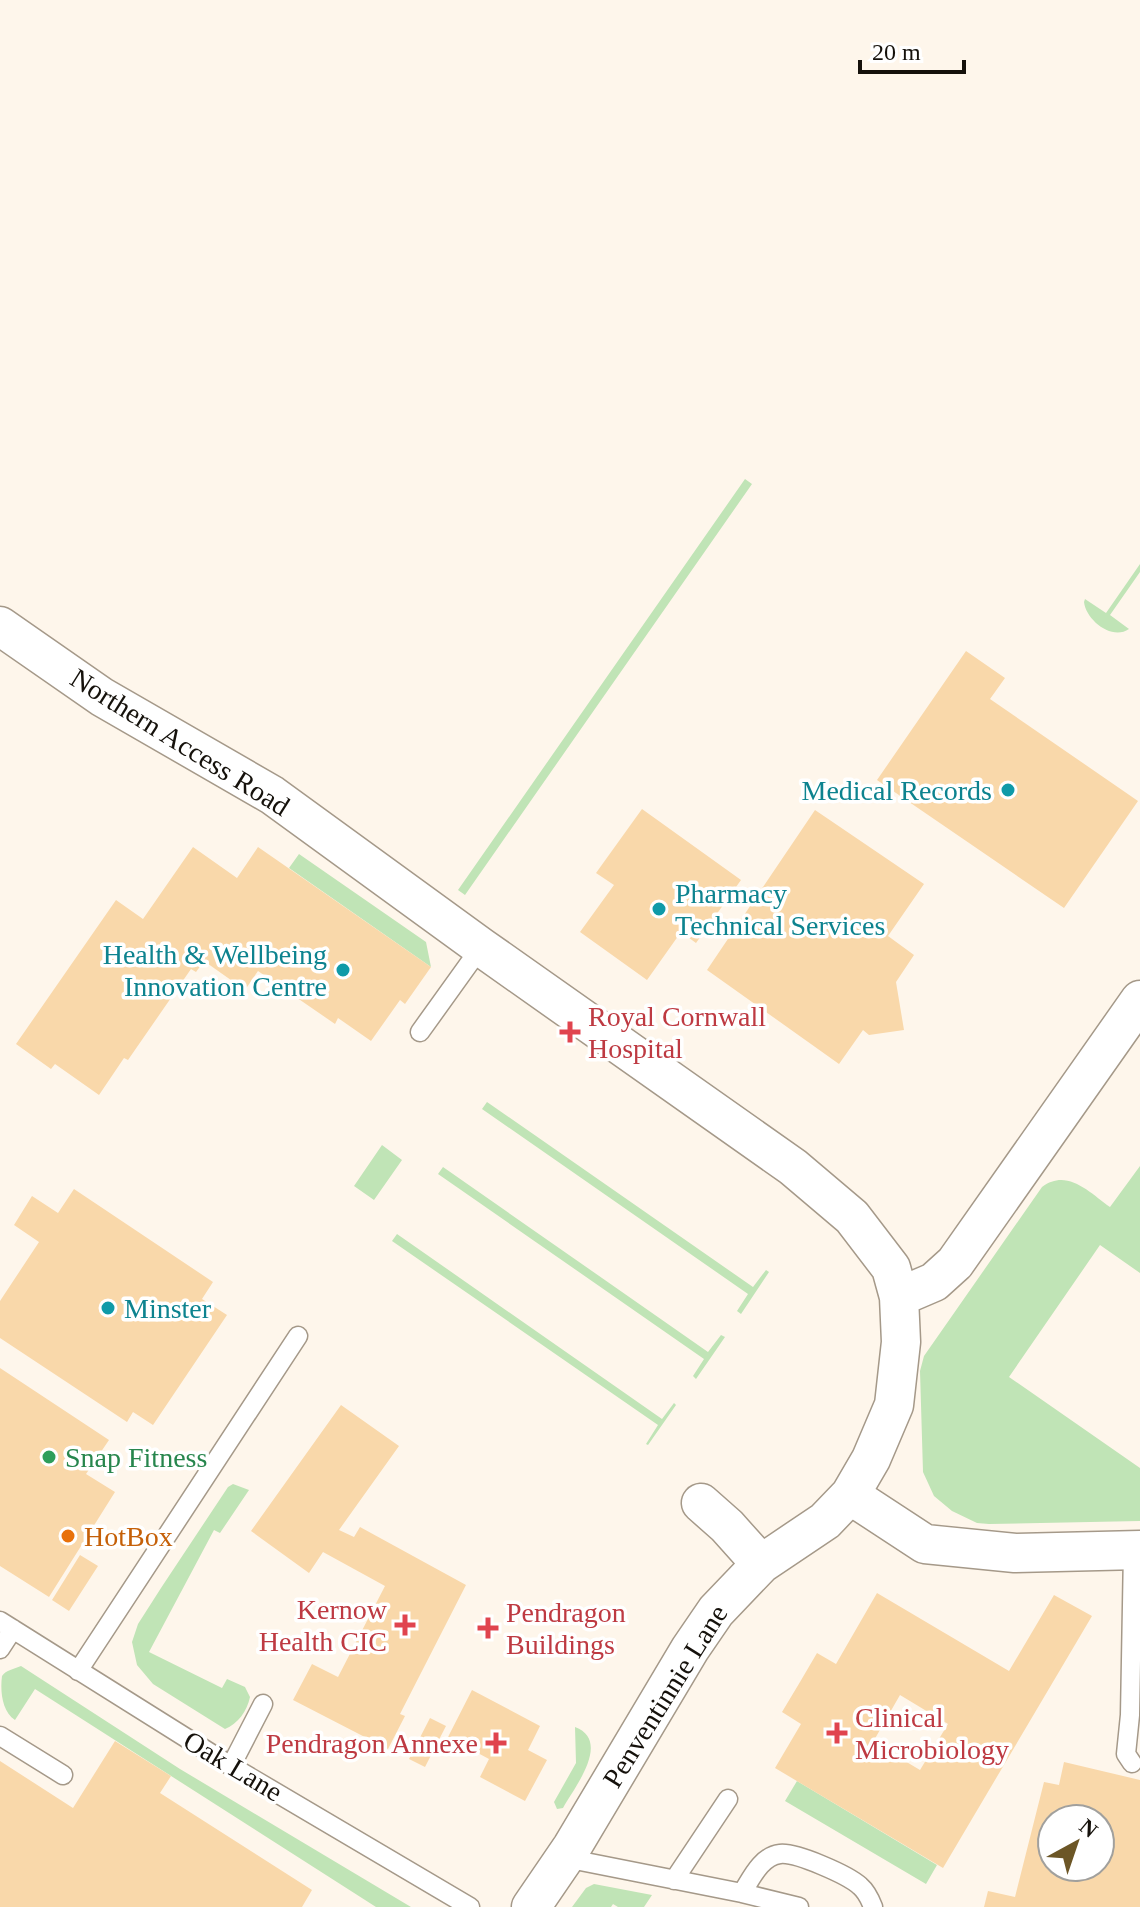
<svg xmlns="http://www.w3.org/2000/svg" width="1140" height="1907" font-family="'Times New Roman',serif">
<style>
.green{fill:#c0e4b6}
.building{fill:#f9d8aa;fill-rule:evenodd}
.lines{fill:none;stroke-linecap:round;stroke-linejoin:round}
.lane-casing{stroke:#a59989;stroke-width:21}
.street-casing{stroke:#a59989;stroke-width:41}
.lane{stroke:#fff;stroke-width:18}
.street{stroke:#fff;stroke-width:38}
.culture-dot{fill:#0f9aa8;stroke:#fff;stroke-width:3}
.health-dot{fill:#e0444e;stroke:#fff;stroke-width:3}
.leisure-dot{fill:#2e9e5b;stroke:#fff;stroke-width:3}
.food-dot{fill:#e8710a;stroke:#fff;stroke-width:3}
.labels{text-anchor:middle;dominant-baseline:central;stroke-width:7;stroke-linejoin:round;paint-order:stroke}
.street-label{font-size:28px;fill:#15110b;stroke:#fff}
.culture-label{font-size:28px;fill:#0d838f;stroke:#fff;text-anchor:end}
.health-label{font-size:28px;fill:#be3a42;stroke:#fff;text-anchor:start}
.leisure-label{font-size:28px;fill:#27864d;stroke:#fff;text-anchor:start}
.food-label{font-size:28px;fill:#c56008;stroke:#fff;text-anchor:start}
</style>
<rect width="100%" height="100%" fill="#fef6eb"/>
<!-- green -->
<path class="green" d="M745,479L752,484L465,895L458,890Z
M1140,564V572L1110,615L1129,629C1112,641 1086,620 1084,602L1085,599L1106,613Z
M299,854L426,942L431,967L289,868Z
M487,1102L753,1287L766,1270L769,1272L741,1314L737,1311L748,1294L482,1109Z
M382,1145L402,1160L374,1200L354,1186Z
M1140,1166V1273L1100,1245L1009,1377L1140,1468V1521L989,1524L977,1523L952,1511L934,1496L923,1472L920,1371L924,1356L1042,1187C1067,1168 1089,1192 1110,1207Z
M443,1167L708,1352L721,1335L725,1337L696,1379L693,1376L704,1359L438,1174Z
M397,1234L662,1419L674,1403L676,1405L648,1445L646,1444L658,1425L392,1241Z
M233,1484L249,1490L220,1533L214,1530L149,1652L222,1688L227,1679L245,1687L250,1697C247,1711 238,1724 225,1729L153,1684L137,1665L132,1642L138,1624L161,1588L228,1487Z
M21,1666L180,1769L411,1907H376L35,1689L15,1720C2,1712 0,1691 2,1676C6,1670 14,1669 21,1666Z
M575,1727C612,1741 574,1788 563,1808L557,1809L554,1802L576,1763Z
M797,1781L937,1865L926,1884L785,1801Z
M594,1884L652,1895L644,1907H618L613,1904L611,1907H572L586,1888Z"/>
<!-- building -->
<path class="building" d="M966,651L1005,678L990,699L1138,801L1064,908L877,780Z
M642,809L741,880L696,943L681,932L647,980L580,932L614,885L596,873Z
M815,810L924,884L888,936L914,955L896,982L904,1030L869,1035L863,1030L839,1064L707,970Z
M193,847L237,878L258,847L431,967L405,1004L400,1000L371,1041L338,1018L335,1024L258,971L245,990L204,961L196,972L191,969L128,1060L124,1058L99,1095L55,1064L51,1069L16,1044L116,900L143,919Z
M74,1189L213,1282L202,1299L227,1315L153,1425L133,1412L127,1422L0,1338V1301L39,1242L14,1225L32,1196L58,1213Z
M0,1368L109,1440L86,1474L115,1492L49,1597L0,1566Z
M341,1405L399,1446L339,1530L354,1537L360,1527L466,1585L400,1714L405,1716L388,1749L293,1700L312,1664L338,1677L385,1586L323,1552L309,1573L251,1531Z
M80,1555L98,1566L69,1611L52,1600Z
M877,1593L1009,1671L1054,1595L1092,1616L943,1868L775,1768L801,1724L782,1712L800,1682L817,1653L836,1664ZM900,1695L948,1724L920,1770L873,1742Z
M472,1690L540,1726L528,1750L547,1760L525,1801L480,1777L489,1759L448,1737Z
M430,1718L446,1726L425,1767L409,1759Z
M115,1741L171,1776L160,1793L312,1890L302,1907H0V1761L73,1808Z
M1064,1762L1140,1780V1907H984L988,1891L1015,1897L1044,1782L1059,1785ZM1052,1819H1100V1867H1052Z"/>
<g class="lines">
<defs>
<path id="lane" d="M420,1032L481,947
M0,1621L231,1766L470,1907
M0,1649L13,1629
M78,1671L298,1336
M0,1736L63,1775
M1132,1763L1126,1754L1130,1715L1133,1551
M231,1766L263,1704
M565,1858L742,1893L799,1907
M674,1880L728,1799
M742,1893C751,1879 761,1856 780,1854C796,1852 848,1875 860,1886C867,1892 870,1899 873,1907"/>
<path id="street" d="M0,626L102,697L272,795L481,947L793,1167L852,1217L891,1268L899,1297L901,1342L894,1405L871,1459L850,1495L825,1521L761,1564L716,1611L690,1649L572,1847L531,1907
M899,1297L934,1282L955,1263L1140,1000
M850,1495L925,1544L1015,1553L1140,1550
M701,1503L727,1526L761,1564"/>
</defs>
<!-- lane casing -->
<use href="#lane" class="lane-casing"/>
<!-- street casing -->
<use href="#street" class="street-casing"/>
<!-- lane -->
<use href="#lane" class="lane"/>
<!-- street -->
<use href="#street" class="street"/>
</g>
<!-- markers -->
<g class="culture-dot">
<circle cx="1008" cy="790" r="8"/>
<circle cx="659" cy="909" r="8"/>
<circle cx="343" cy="970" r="8"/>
<circle cx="108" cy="1308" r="8"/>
</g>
<g class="health-dot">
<path d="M566 1020h8v8h8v8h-8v8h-8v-8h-8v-8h8z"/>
<path d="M401 1613h8v8h8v8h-8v8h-8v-8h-8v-8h8z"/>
<path d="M484 1616h8v8h8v8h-8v8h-8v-8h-8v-8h8z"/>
<path d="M833 1721h8v8h8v8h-8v8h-8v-8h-8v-8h8z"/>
<path d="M492 1731h8v8h8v8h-8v8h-8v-8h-8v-8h8z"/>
</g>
<circle class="leisure-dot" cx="49" cy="1457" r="8"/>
<circle class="food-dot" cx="68" cy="1536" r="8"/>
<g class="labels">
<!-- street labels -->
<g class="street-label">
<text transform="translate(180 742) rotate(32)">Northern Access Road</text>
<text transform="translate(665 1696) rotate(-58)">Penventinnie Lane</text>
<text transform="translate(233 1766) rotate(31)">Oak Lane</text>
</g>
<!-- culture labels -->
<g class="culture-label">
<text x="992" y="790">Medical Records</text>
<text x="675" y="893" text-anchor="start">Pharmacy<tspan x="675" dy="32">Technical Services</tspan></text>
<text x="327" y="954">Health &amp; Wellbeing<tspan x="327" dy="32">Innovation Centre</tspan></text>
<text x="124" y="1308" text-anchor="start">Minster</text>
</g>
<!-- health labels -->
<g class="health-label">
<text x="588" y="1016">Royal Cornwall<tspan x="588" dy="32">Hospital</tspan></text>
<text x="387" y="1609" text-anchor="end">Kernow<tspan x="387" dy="32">Health CIC</tspan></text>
<text x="506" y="1612">Pendragon<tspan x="506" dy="32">Buildings</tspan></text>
<text x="855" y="1717">Clinical<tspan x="855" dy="32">Microbiology</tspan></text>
<text x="478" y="1743" text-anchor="end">Pendragon Annexe</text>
</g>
<!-- leisure labels -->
<g class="leisure-label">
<text x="65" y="1457">Snap Fitness</text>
</g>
<!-- food labels -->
<g class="food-label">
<text x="84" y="1536">HotBox</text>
</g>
</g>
<!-- north arrow -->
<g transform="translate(1076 1843) rotate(40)"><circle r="38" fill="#ffffff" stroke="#a1a09d" stroke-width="2"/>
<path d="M0-6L14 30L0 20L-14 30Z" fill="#6c5626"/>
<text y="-12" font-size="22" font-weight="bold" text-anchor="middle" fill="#15110b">N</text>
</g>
<!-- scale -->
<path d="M860 60v12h104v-12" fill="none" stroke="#15110b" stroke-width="4"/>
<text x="872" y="60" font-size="24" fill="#15110b" stroke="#ffffff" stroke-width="6" paint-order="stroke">20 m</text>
</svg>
